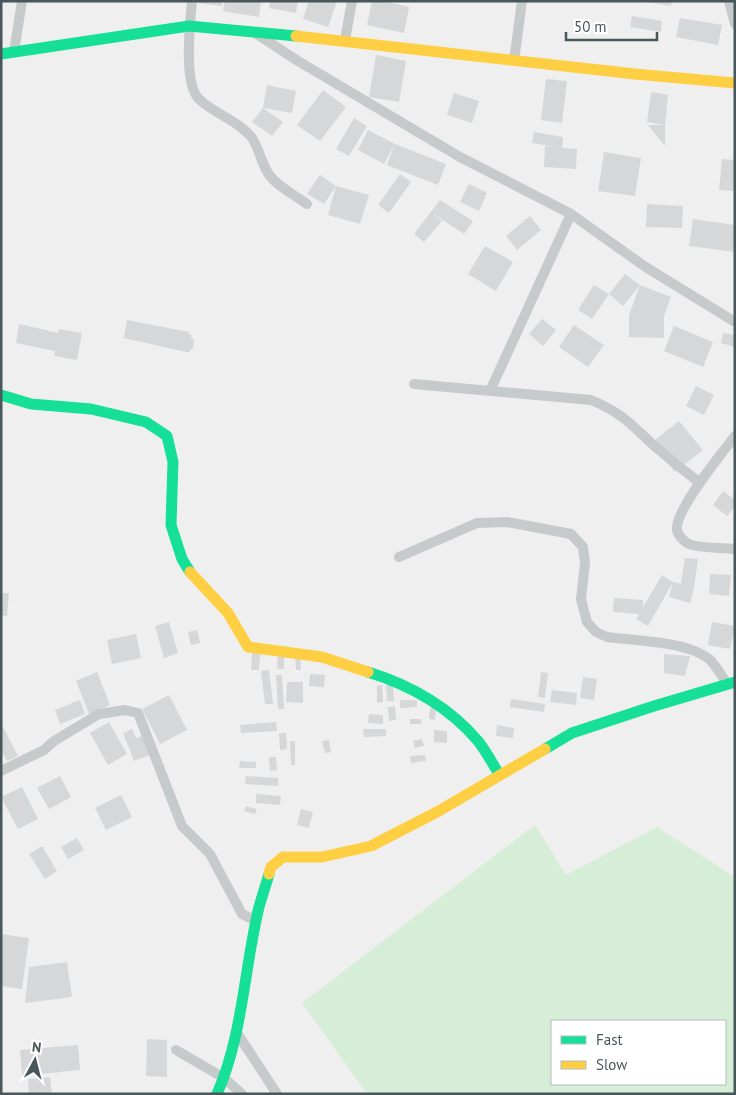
<svg xmlns="http://www.w3.org/2000/svg" width="736" height="1095" font-family="'PT Sans',sans-serif">
<style>
.green{fill:#d6edd7;fill-rule:evenodd}
.building{fill:#d6d7d8}
.lines{fill:none;stroke-linecap:round;stroke-linejoin:round}
.street{stroke:#c7cacb;stroke-width:10}
.fast{stroke:#16e098;stroke-width:11}
.slow{stroke:#ffcf43;stroke-width:11}
</style>
<rect width="100%" height="100%" fill="#f0efef"/>
<!-- green -->
<path class="green" d="M535,825L566,875L657,827L735,877V1094H367L302,1003ZM552,1021H725V1084H552Z"/>
<!-- building -->
<path class="building" d="M199,1H222V6L198,3Z
M225,1H261L259,17L223,11Z
M270,1H298L296,13L269,8Z
M309,1H337L328,27L303,19Z
M372,1H383L409,7L404,33L367,25Z
M641,1H672L671,6Z
M632,16L662,21L661,32L630,27Z
M680,18L722,25L718,45L676,37Z
M376,55L406,61L399,102L369,97Z
M546,79L567,81L562,123L541,120Z
M267,85L296,91L292,113L263,108Z
M323,90L346,107L320,141L297,125Z
M651,92L668,95L665,125L647,122Z
M454,93L479,101L472,123L447,115Z
M263,108L283,122L272,136L252,122Z
M354,118L367,126L349,156L336,149Z
M648,125H665V146Z
M368,130L395,144L446,164L438,185L387,165L395,144L384,164L358,150Z
M534,132L563,137L562,148L577,149L576,169L544,167L545,146L555,147L532,143Z
M604,152L641,158L635,196L598,191Z
M722,159L735,160V191L719,190Z
M400,174L411,182L389,213L378,205Z
M320,175L336,186L324,204L307,194Z
M469,184L487,193L479,211L460,202Z
M336,186L369,195L360,224L328,215Z
M440,200L473,221L464,234L432,213L442,221L424,242L414,234Z
M647,204L683,206L682,228L646,227Z
M530,216L541,230L517,250L506,236Z
M693,219L735,225V252L689,246Z
M485,246L513,262L496,291L468,274Z
M625,274L640,285L623,306L609,294Z
M594,285L609,294L592,319L578,310Z
M640,285L671,297L664,316V338L629,337V315Z
M542,319L556,330L543,346L529,334Z
M127,320L189,332V335H192L191,339H194L193,349H191L190,352H186L124,338Z
M19,324L58,333L59,329L82,333L77,360L54,356L55,351L16,343Z
M574,325L604,345L588,367L559,347Z
M674,326L713,342L703,367L664,351Z
M723,333L735,335V347L721,343Z
M696,386L714,395L704,415L686,406Z
M679,421L703,450L675,472L651,443Z
M723,491L735,500V506L727,516L713,505Z
M685,558L698,559L694,588L690,603L669,597L673,582L681,584Z
M710,574L731,575L729,596L709,594Z
M662,575L673,582L648,626L636,619L639,614L613,612L614,598L643,600V607Z
M1,593H9L7,616L1,615Z
M169,622L178,653L164,658L155,626Z
M712,622L735,626L730,649L708,645Z
M197,630L200,643L191,645L188,632Z
M136,634L141,658L112,664L107,640Z
M278,650H284V669H277Z
M252,652L260,653L259,670H251Z
M300,653L301,670H296L295,654Z
M664,654L690,656L685,676L664,673Z
M269,670L273,704H265L261,671Z
M97,672L110,705L89,714L76,681Z
M541,672L548,673L545,698L538,697Z
M310,674L325,675L324,687L309,686Z
M276,675H282L284,709H278Z
M583,677L597,679L594,700L580,698Z
M287,682H303V703L286,702Z
M382,685L383,702L377,703V686Z
M386,685H393L394,701H387Z
M552,690L577,693L576,705L550,702Z
M169,695L187,730L160,744L142,709Z
M511,699L545,704L544,712L510,707Z
M80,700L85,714L60,724L55,710Z
M400,700H417V707L400,708Z
M395,706L396,720L389,721L388,707Z
M430,708H436L435,720L429,719Z
M369,714L383,715V724L368,723Z
M410,719H421V724H410Z
M109,722L127,754L108,765L90,733Z
M276,722L277,731L241,733L240,725Z
M1,723L18,756L7,761L1,750Z
M497,725L514,728L513,738L496,736Z
M132,729L136,738L142,736L150,755L134,761L123,733Z
M363,729H386V736L364,737Z
M434,730L447,731V743L434,742Z
M279,733H286L287,749L280,750Z
M422,739L424,746L415,748L413,741Z
M329,740L331,752L325,753L322,741Z
M290,741H295V765H291Z
M425,755L426,761L411,763L410,756Z
M269,757H276L277,770L270,771Z
M240,761L256,762V768H239Z
M60,776L71,797L49,809L37,788Z
M246,776L278,778V786L245,784Z
M22,787L38,819L18,829L1,797Z
M256,794L281,796L280,805L256,803Z
M121,795L132,817L106,830L95,808Z
M246,806L257,809L255,814L244,811Z
M301,809L313,812L309,828L297,825Z
M77,838L84,850L68,859L61,847Z
M42,846L57,871L45,879L29,854Z
M1,934L29,938L22,989L1,986Z
M67,962L72,997L25,1003L29,967Z
M147,1039L167,1040V1077L146,1076Z
M78,1045L80,1070L22,1076L20,1050Z
M50,1077L52,1094H29L28,1079Z"/>
<g class="lines">
<!-- street -->
<path class="street" d="M192,1C190,23 183,84 199,99C214,114 238,120 252,138C259,148 261,162 268,173C276,186 295,195 307,204
M729,1L735,24
M255,33L298,61L460,157L571,214L644,266L735,322
M345,40L352,1
M14,52L22,1
M514,61L522,1
M414,384L591,400C620,412 629,422 651,443C667,457 683,470 700,483
M490,391L571,214
M735,436C723,452 674,511 677,530C678,535 684,542 689,544C696,548 725,548 735,549
M399,557L477,523L507,522L571,534L583,547L585,563L581,599L587,622L596,632L607,637C635,641 692,641 712,662C718,669 722,677 728,684
M1,771L44,750L54,741L99,714L125,710L138,713L182,826L210,854L242,914L254,920L257,912
M237,1033L277,1094
M176,1050L224,1078L242,1094"/>
<!-- fast -->
<path class="fast" d="M1,54L189,26L296,36
M1,395L31,404L91,409L146,422L167,436L173,462L171,525L182,559L190,572
M368,672C410,685 450,708 478,741C486,751 492,763 499,774
M545,749L572,733L654,706L735,682
M217,1094C243,1035 244,969 259,907C262,896 266,885 269,874"/>
<!-- slow -->
<path class="slow" d="M296,36L635,74L735,83
M190,572L228,613L248,647L322,657L368,672
M269,874L271,867L283,857H322L371,846L437,812L545,749"/>
</g>
<!-- border -->
<rect width="736" height="1095" fill="none" stroke="#48575a" stroke-width="5"/>
<!-- legend -->
<rect x="551" y="1020" width="175" height="65" fill="#ffffff" stroke="#b6bcbd"/>
<rect x="561" y="1036" width="25" height="8" fill="#16e098" stroke="#b6bcbd"/>
<text x="596" y="1045" font-size="15" fill="#48575a">Fast</text>
<rect x="561" y="1061" width="25" height="8" fill="#ffcf43" stroke="#b6bcbd"/>
<text x="596" y="1070" font-size="15" fill="#48575a">Slow</text>
<!-- north arrow -->
<g transform="translate(35 1060) rotate(7)" stroke="#ffffff" stroke-width="4" paint-order="stroke">
<path d="M0-4L9 19L0 12L-9 19Z" fill="#48575a"/>
<text y="-8" font-size="14" font-weight="bold" text-anchor="middle" fill="#48575a">N</text>
</g>
<!-- scale -->
<path d="M566 32v8h91v-8" fill="none" stroke="#48575a" stroke-width="2.5"/>
<text x="574" y="32" font-size="15" fill="#48575a" stroke="#ffffff" stroke-width="4" paint-order="stroke">50 m</text>
</svg>
